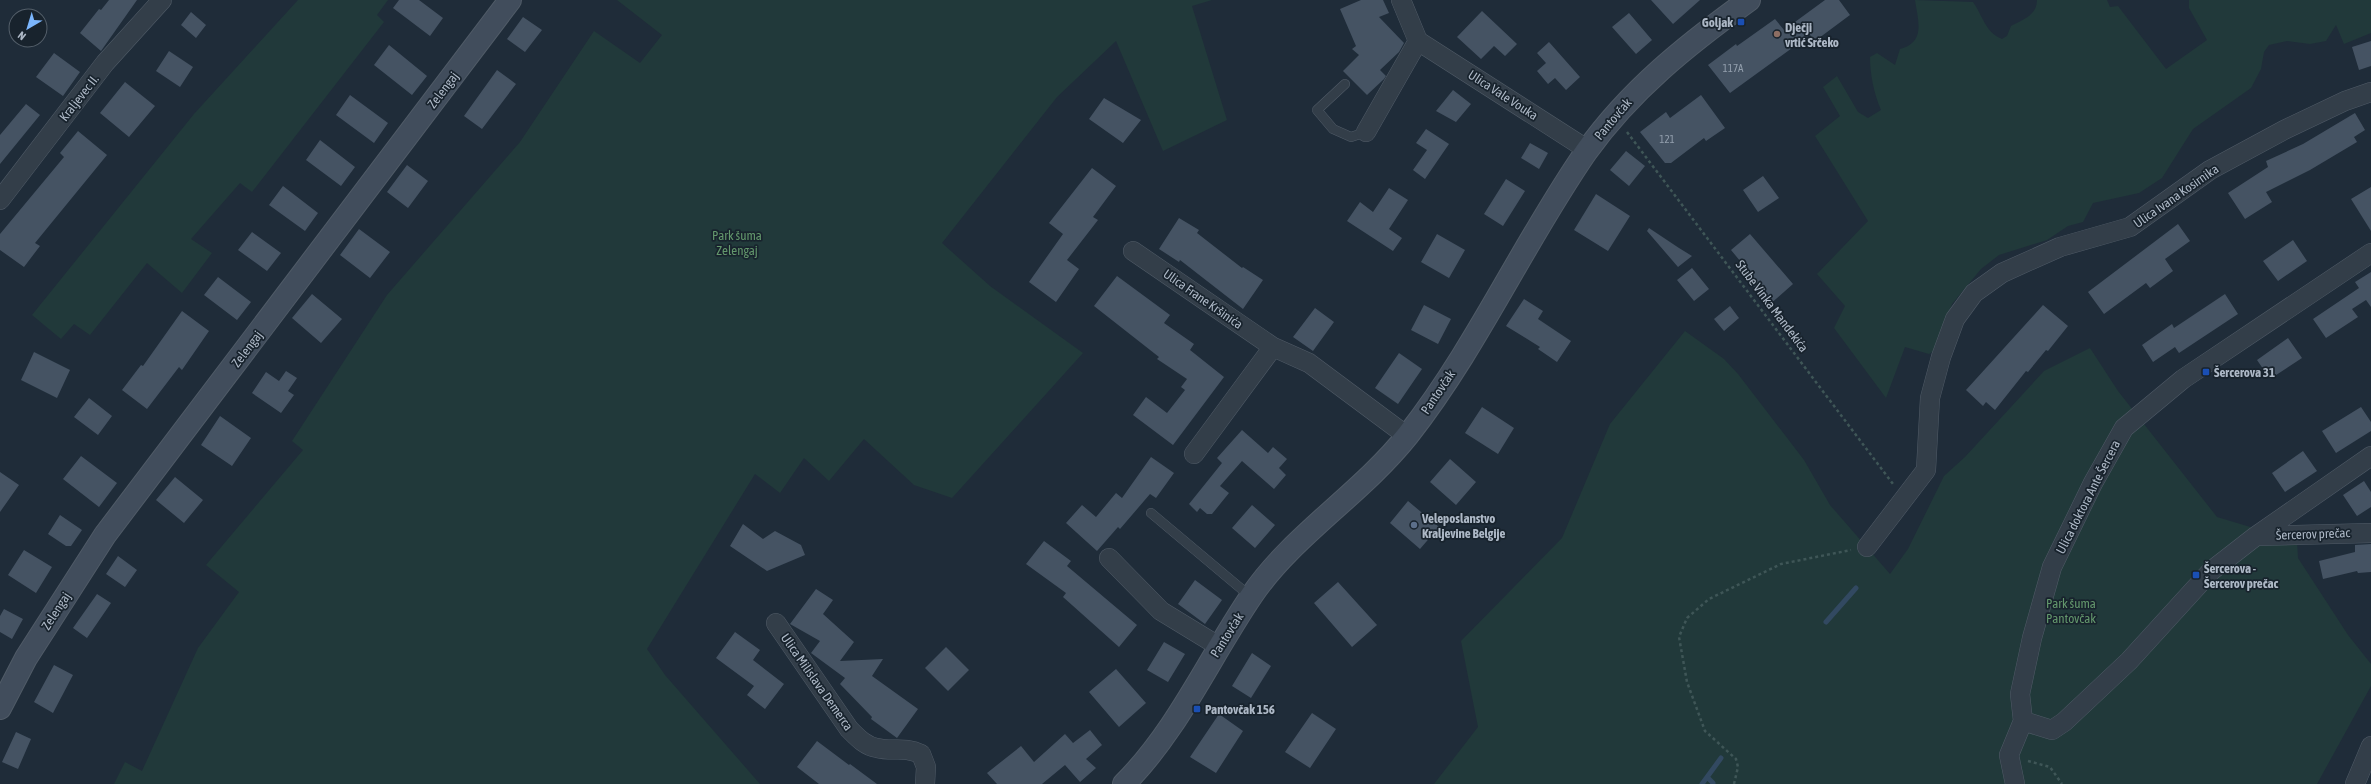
<svg xmlns="http://www.w3.org/2000/svg" width="2371" height="784" font-family="'Asap Condensed',sans-serif">
<style>
.green{fill:#21393a}
.lines{fill:none;stroke-linecap:round;stroke-linejoin:round}
.stream{stroke:#324961;stroke-width:5}
.building{fill:#455363}
.lane-casing{stroke:#505b67;stroke-width:10}
.street-casing{stroke:#505b67;stroke-width:20}
.secondary-casing{stroke:#505b67;stroke-width:24}
.path{stroke:#3f5657;stroke-width:2.5;stroke-dasharray:3 3;stroke-linecap:butt}
.lane{stroke:#333e49;stroke-width:9}
.street{stroke:#333e49;stroke-width:19}
.secondary{stroke:#414d5c;stroke-width:22}
.transit-dot{fill:#1a4fb4;stroke:#18232d;stroke-width:1.5}
.education-dot{fill:#8d6e63;stroke:#18232d;stroke-width:1.5}
.service-dot{fill:#5c6f8a;stroke:#18232d;stroke-width:1.5}
.labels{text-anchor:middle;dominant-baseline:central;stroke-width:3.5;stroke-linejoin:round;paint-order:stroke}
.number-label{font-size:11px;fill:#939fad}
.poi-label{font-size:13px;font-weight:bold;fill:#adb8c6;stroke:#18232d;text-anchor:start}
.street-label{font-size:13px;fill:#adb8c6;stroke:#18232d}
.park-label{font-size:13px;fill:#63976c;stroke:#18232d}
</style>
<rect width="100%" height="100%" fill="#1f2c39"/>
<!-- green -->
<path class="green" d="M298,0H388L377,15L384,22L252,192L240,183L191,239L212,253L182,293L147,263L90,335L74,324L61,339L32,315L194,114Z
M617,0H1212L1192,6L1227,120L1163,151L1116,41L1057,97L942,243L990,286L1083,353L952,498L914,485L864,439L829,481L804,458L780,493L755,474L647,649L665,675L760,784H114L125,762L142,771L198,648L239,592L206,565L303,450L292,441L387,295L520,142L594,31L640,63L662,35Z
M1915,0L1973,2C1983,16 1985,32 2002,39L2007,36L2011,26C2023,20 2037,15 2037,0H2107L2110,7L2118,6L2166,69L2207,40L2189,8V0H2371V33L2344,44L2336,25L2326,41L2310,44L2287,41L2269,45L2264,52L2261,69L2251,88L2193,129L2162,178L2139,193L2093,203L2083,222L2068,226L2047,240L1999,255L1981,269L1952,304L1934,351L1929,354L1905,347L1886,398L1834,328L1845,306L1817,274L1868,221L1815,136L1840,116L1823,87L1837,76L1858,112L1868,118L1881,110C1874,94 1870,74 1870,57L1877,53L1895,65L1900,49C1926,42 1918,21 1915,0Z
M1685,331L1724,359L1738,374L1804,460L1830,505L1890,574L1908,549L1944,476L1965,457L2044,371L2090,348L2118,391L2217,517L2297,541L2298,558L2348,635L2371,664V686L2317,784H1434L1478,727L1461,641L1562,538L1610,424Z"/>
<g class="lines">
<!-- stream -->
<path class="stream" d="M1826,622L1856,588
M1707,777L1713,783
M1702,784L1721,758"/>
</g>
<!-- building -->
<path class="building" d="M109,0H137L101,51L80,33L99,9L101,10Z
M399,0H419L443,18L430,36L393,8Z
M1361,0H1383L1389,13L1379,17L1404,43L1399,52L1380,70L1386,76L1384,79L1367,95L1343,71L1359,55L1352,49L1356,46L1340,9Z
M1651,0H1700L1673,24Z
M1825,0H1839L1850,15L1815,41L1810,35L1730,93L1708,65L1736,44L1737,46L1775,19L1784,30Z
M1482,11L1517,44L1505,56L1494,46L1481,59L1457,37Z
M191,12L206,25L196,38L181,25Z
M1629,13L1652,40L1636,54L1612,27Z
M523,17L542,30L525,52L507,39Z
M2371,41V66L2359,70L2352,47Z
M1549,42L1580,77L1566,90L1555,78L1548,84L1537,71L1546,63L1537,53Z
M389,45L427,76L412,95L374,65Z
M169,51L193,67L180,87L156,71Z
M54,53L80,72L63,96L36,77Z
M497,70L516,84L482,129L464,116Z
M125,82L155,106L129,137L100,113Z
M1453,90L1471,104L1456,122L1436,111Z
M350,95L388,123L374,143L336,115Z
M1701,95L1725,128L1706,141L1704,138L1671,163H1665L1640,132L1666,112L1670,118Z
M1104,98L1141,120L1123,143L1089,119Z
M26,104L40,115L0,164V135Z
M2355,113L2365,130L2354,137L2357,142L2310,170L2266,192L2272,202L2245,219L2228,193L2268,167L2266,161L2303,144Z
M1426,129L1449,144L1425,179L1413,170L1427,150L1416,143Z
M78,131L107,155L35,243L40,246L24,267L0,250V234L64,157L60,153Z
M320,140L355,167L341,186L306,160Z
M1530,143L1548,153L1539,169L1521,158Z
M1626,151L1645,166L1629,186L1610,170Z
M407,165L428,181L408,208L387,192Z
M1092,168L1116,186L1093,217L1098,220L1067,260L1079,269L1056,302L1029,282L1063,234L1049,223Z
M1763,176L1779,198L1758,212L1743,190Z
M1506,179L1525,191L1503,226L1484,214Z
M283,186L318,213L305,231L269,205Z
M2371,187V231L2351,199Z
M1389,188L1408,200L1389,229L1402,238L1393,251L1347,221L1360,202L1373,212Z
M1596,194L1630,216L1608,251L1574,230Z
M1179,218L1199,230L1197,233L1242,268L1243,267L1263,280L1243,309L1180,260L1179,262L1159,249Z
M2178,224L2190,241L2165,259L2173,271L2150,288L2146,283L2104,314L2088,292Z
M1649,228L1679,248L1692,256L1678,267L1647,231Z
M359,229L390,252L370,278L340,255Z
M252,232L281,253L267,271L238,250Z
M1437,234L1465,250L1449,278L1421,262Z
M1750,234L1793,284L1769,305L1751,283L1755,279L1731,250Z
M2293,240L2307,261L2278,281L2263,261Z
M1692,268L1709,289L1694,301L1677,280Z
M2371,272V307L2366,300L2352,309L2358,317L2326,338L2313,319L2359,288L2355,282Z
M1117,276L1170,315L1164,323L1194,344L1190,350L1224,377L1173,445L1133,415L1146,397L1167,413L1185,390L1181,387L1187,379L1157,359L1159,357L1094,306Z
M218,277L251,302L237,320L204,295Z
M312,294L342,319L321,343L292,318Z
M2225,294L2238,314L2179,353L2175,347L2153,362L2142,345L2172,324L2174,328Z
M1524,299L1543,311L1538,319L1571,341L1557,362L1538,349L1540,347L1506,326Z
M1424,305L1451,319L1438,344L1411,330Z
M2043,305L2068,326L2048,351L2046,350L2028,372L2026,371L1995,410L1986,402L1983,406L1966,390Z
M1730,306L1739,318L1724,331L1714,319Z
M1315,308L1334,322L1313,351L1293,337Z
M182,311L209,331L182,370L179,367L147,409L122,390L141,365L143,366Z
M2288,338L2302,358L2270,379L2257,360Z
M34,352L70,370L57,398L21,380Z
M1399,353L1422,369L1398,404L1375,388Z
M286,371L297,378L288,391L294,395L281,413L252,393L266,372L279,381Z
M89,398L112,416L98,435L74,417Z
M1482,407L1514,428L1498,454L1465,433Z
M2361,407L2371,422V431L2336,453L2322,431Z
M220,416L251,438L232,466L201,445Z
M1242,430L1268,453L1273,447L1287,459L1279,468L1286,475L1274,489L1242,461L1220,486L1229,493L1212,514H1207L1200,508L1197,512L1189,504L1222,463L1217,458Z
M2303,451L2317,471L2285,492L2272,473Z
M81,456L117,483L99,507L63,479Z
M1151,457L1174,473L1156,498L1150,494L1120,529L1118,527L1097,551L1066,523L1082,505L1096,517L1116,493L1122,498Z
M1450,459L1476,482L1456,505L1430,482Z
M0,472L19,485L0,512Z
M175,477L203,500L184,523L156,500Z
M2364,481L2371,492V507L2357,516L2343,495Z
M1408,501L1439,527L1420,549L1390,523Z
M1252,505L1275,525L1255,548L1232,528Z
M60,515L82,530L71,546H66L48,534Z
M743,524L763,539L775,531L801,545L805,555L767,571L730,546Z
M1044,541L1071,561L1067,566L1137,625L1119,647L1063,597L1066,593L1026,564Z
M2371,544V572L2358,573L2357,571L2323,579L2319,561L2355,552V545Z
M24,550L52,567L36,593L8,575Z
M118,556L137,570L125,587L106,574Z
M1195,580L1222,600L1205,624L1178,604Z
M1338,582L1377,625L1352,647L1314,603Z
M816,589L833,600L823,614L854,642L840,661L883,659L872,676L918,709L897,738L871,719L872,717L840,684L845,678L811,653L820,641L790,624Z
M97,594L111,603L87,638L73,628Z
M4,609L23,619L12,639L0,632V616Z
M735,632L760,650L753,660L784,684L765,709L747,695L754,686L716,658Z
M1164,642L1185,654L1168,682L1147,670Z
M946,647L969,670L948,691L925,668Z
M1252,653L1271,666L1251,698L1232,686Z
M54,665L73,675L53,713L34,702Z
M1116,669L1146,703L1119,727L1089,692Z
M1312,713L1336,729L1310,768L1285,752Z
M1219,714L1243,731L1216,773L1190,757Z
M1090,730L1102,745L1086,759L1096,768L1080,782L1065,765L1042,784H997L987,773L1021,746L1034,762L1065,734L1073,743Z
M16,732L31,739L18,769L2,762Z
M817,741L849,765L850,764L877,784H819L797,767Z"/>
<g class="lines">
<defs>
<path id="lane" d="M1345,84L1317,110L1333,129L1351,137L1366,132
M1151,513L1251,597"/>
<path id="street" d="M1401,0L1418,41L1588,150
M1366,132L1418,41
M0,200L105,63L162,0
M1133,251L1273,347
M2371,253L2183,379L2124,428L2093,483L2052,567L2032,638L2020,694L2023,721L2052,730L2064,722L2129,661L2211,571L2256,536L2371,456
M1194,454L1273,347L1309,363L1407,436
M2256,536L2371,533
M1867,547L1926,470L1930,398L1941,357L1955,319L1974,293L2002,273L2060,247L2130,227L2210,170L2284,130L2345,101L2371,92
M1109,558L1161,611L1220,647
M776,623L849,729C857,737 865,746 877,748C893,752 904,746 921,754L926,767L925,784
M2015,784L2009,755L2023,721
M2355,784L2371,746"/>
<path id="secondary" d="M0,708L26,658L105,535L510,0
M1124,784C1178,730 1209,658 1252,595C1293,535 1361,494 1408,435C1477,347 1523,243 1586,152C1630,90 1688,44 1749,0"/>
</defs>
<!-- lane casing -->
<use href="#lane" class="lane-casing"/>
<!-- street casing -->
<use href="#street" class="street-casing"/>
<!-- secondary casing -->
<use href="#secondary" class="secondary-casing"/>
<!-- path -->
<path class="path" d="M1627,132L1893,484
M2028,761L2050,767L2062,784
M1734,784L1738,767L1736,759L1705,731L1687,682L1679,637L1687,618L1709,599L1781,564L1851,550"/>
<!-- lane -->
<use href="#lane" class="lane"/>
<!-- street -->
<use href="#street" class="street"/>
<!-- secondary -->
<use href="#secondary" class="secondary"/>
</g>
<!-- markers -->
<g class="transit-dot">
<rect x="1737" y="18" width="8" height="8" rx="2"/>
<rect x="2202" y="368" width="8" height="8" rx="2"/>
<rect x="2192" y="571" width="8" height="8" rx="2"/>
<rect x="1193" y="705" width="8" height="8" rx="2"/>
</g>
<circle class="education-dot" cx="1777" cy="34" r="4"/>
<circle class="service-dot" cx="1414" cy="525" r="4"/>
<g class="labels">
<!-- number labels -->
<g class="number-label">
<text x="1733" y="68">117A</text>
<text x="1667" y="139">121</text>
</g>
<!-- poi labels -->
<g class="poi-label">
<text x="1733" y="22" text-anchor="end">Goljak</text>
<text x="1785" y="27">Dječji<tspan x="1785" dy="15">vrtić Srčeko</tspan></text>
<text x="2214" y="372">Šercerova 31</text>
<text x="1422" y="518">Veleposlanstvo<tspan x="1422" dy="15">Kraljevine Belgije</tspan></text>
<text x="2204" y="568">Šercerova -<tspan x="2204" dy="15">Šercerov prečac</tspan></text>
<text x="1205" y="709">Pantovčak 156</text>
</g>
<!-- street labels -->
<g class="street-label">
<text transform="translate(443 90) rotate(-53)">Zelengaj</text>
<text transform="translate(1503 95) rotate(33)">Ulica Vale Vouka</text>
<text transform="translate(79 98) rotate(-52)">Kraljevec II.</text>
<text transform="translate(1613 119) rotate(-50)">Pantovčak</text>
<text transform="translate(2176 196) rotate(-35)">Ulica Ivana Kosirnika</text>
<text transform="translate(1203 299) rotate(35)">Ulica Frane Kršinića</text>
<text transform="translate(1772 306) rotate(53)">Stube Vinka Mandekića</text>
<text transform="translate(247 349) rotate(-53)">Zelengaj</text>
<text transform="translate(1438 392) rotate(-56)">Pantovčak</text>
<text transform="translate(2088 497) rotate(-63)">Ulica doktora Ante Šercera</text>
<text transform="translate(2313 534) rotate(-2)">Šercerov prečac</text>
<text transform="translate(56 611) rotate(-57)">Zelengaj</text>
<text transform="translate(1227 635) rotate(-58)">Pantovčak</text>
<text transform="translate(817 682) rotate(55)">Ulica Milislava Demerca</text>
</g>
<!-- park labels -->
<g class="park-label">
<text x="737" y="235">Park šuma<tspan x="737" dy="15">Zelengaj</tspan></text>
<text x="2071" y="603">Park šuma<tspan x="2071" dy="15">Pantovčak</tspan></text>
</g>
</g>
<!-- north arrow -->
<g transform="translate(28 28) rotate(218)"><circle r="19" fill="#18232d" stroke="#545f6a"/>
<path d="M0-3L7 15L0 10L-7 15Z" fill="#7bb6fd"/>
<text y="-6" font-size="11" font-weight="bold" text-anchor="middle" fill="#adb8c6">N</text>
</g>
</svg>
